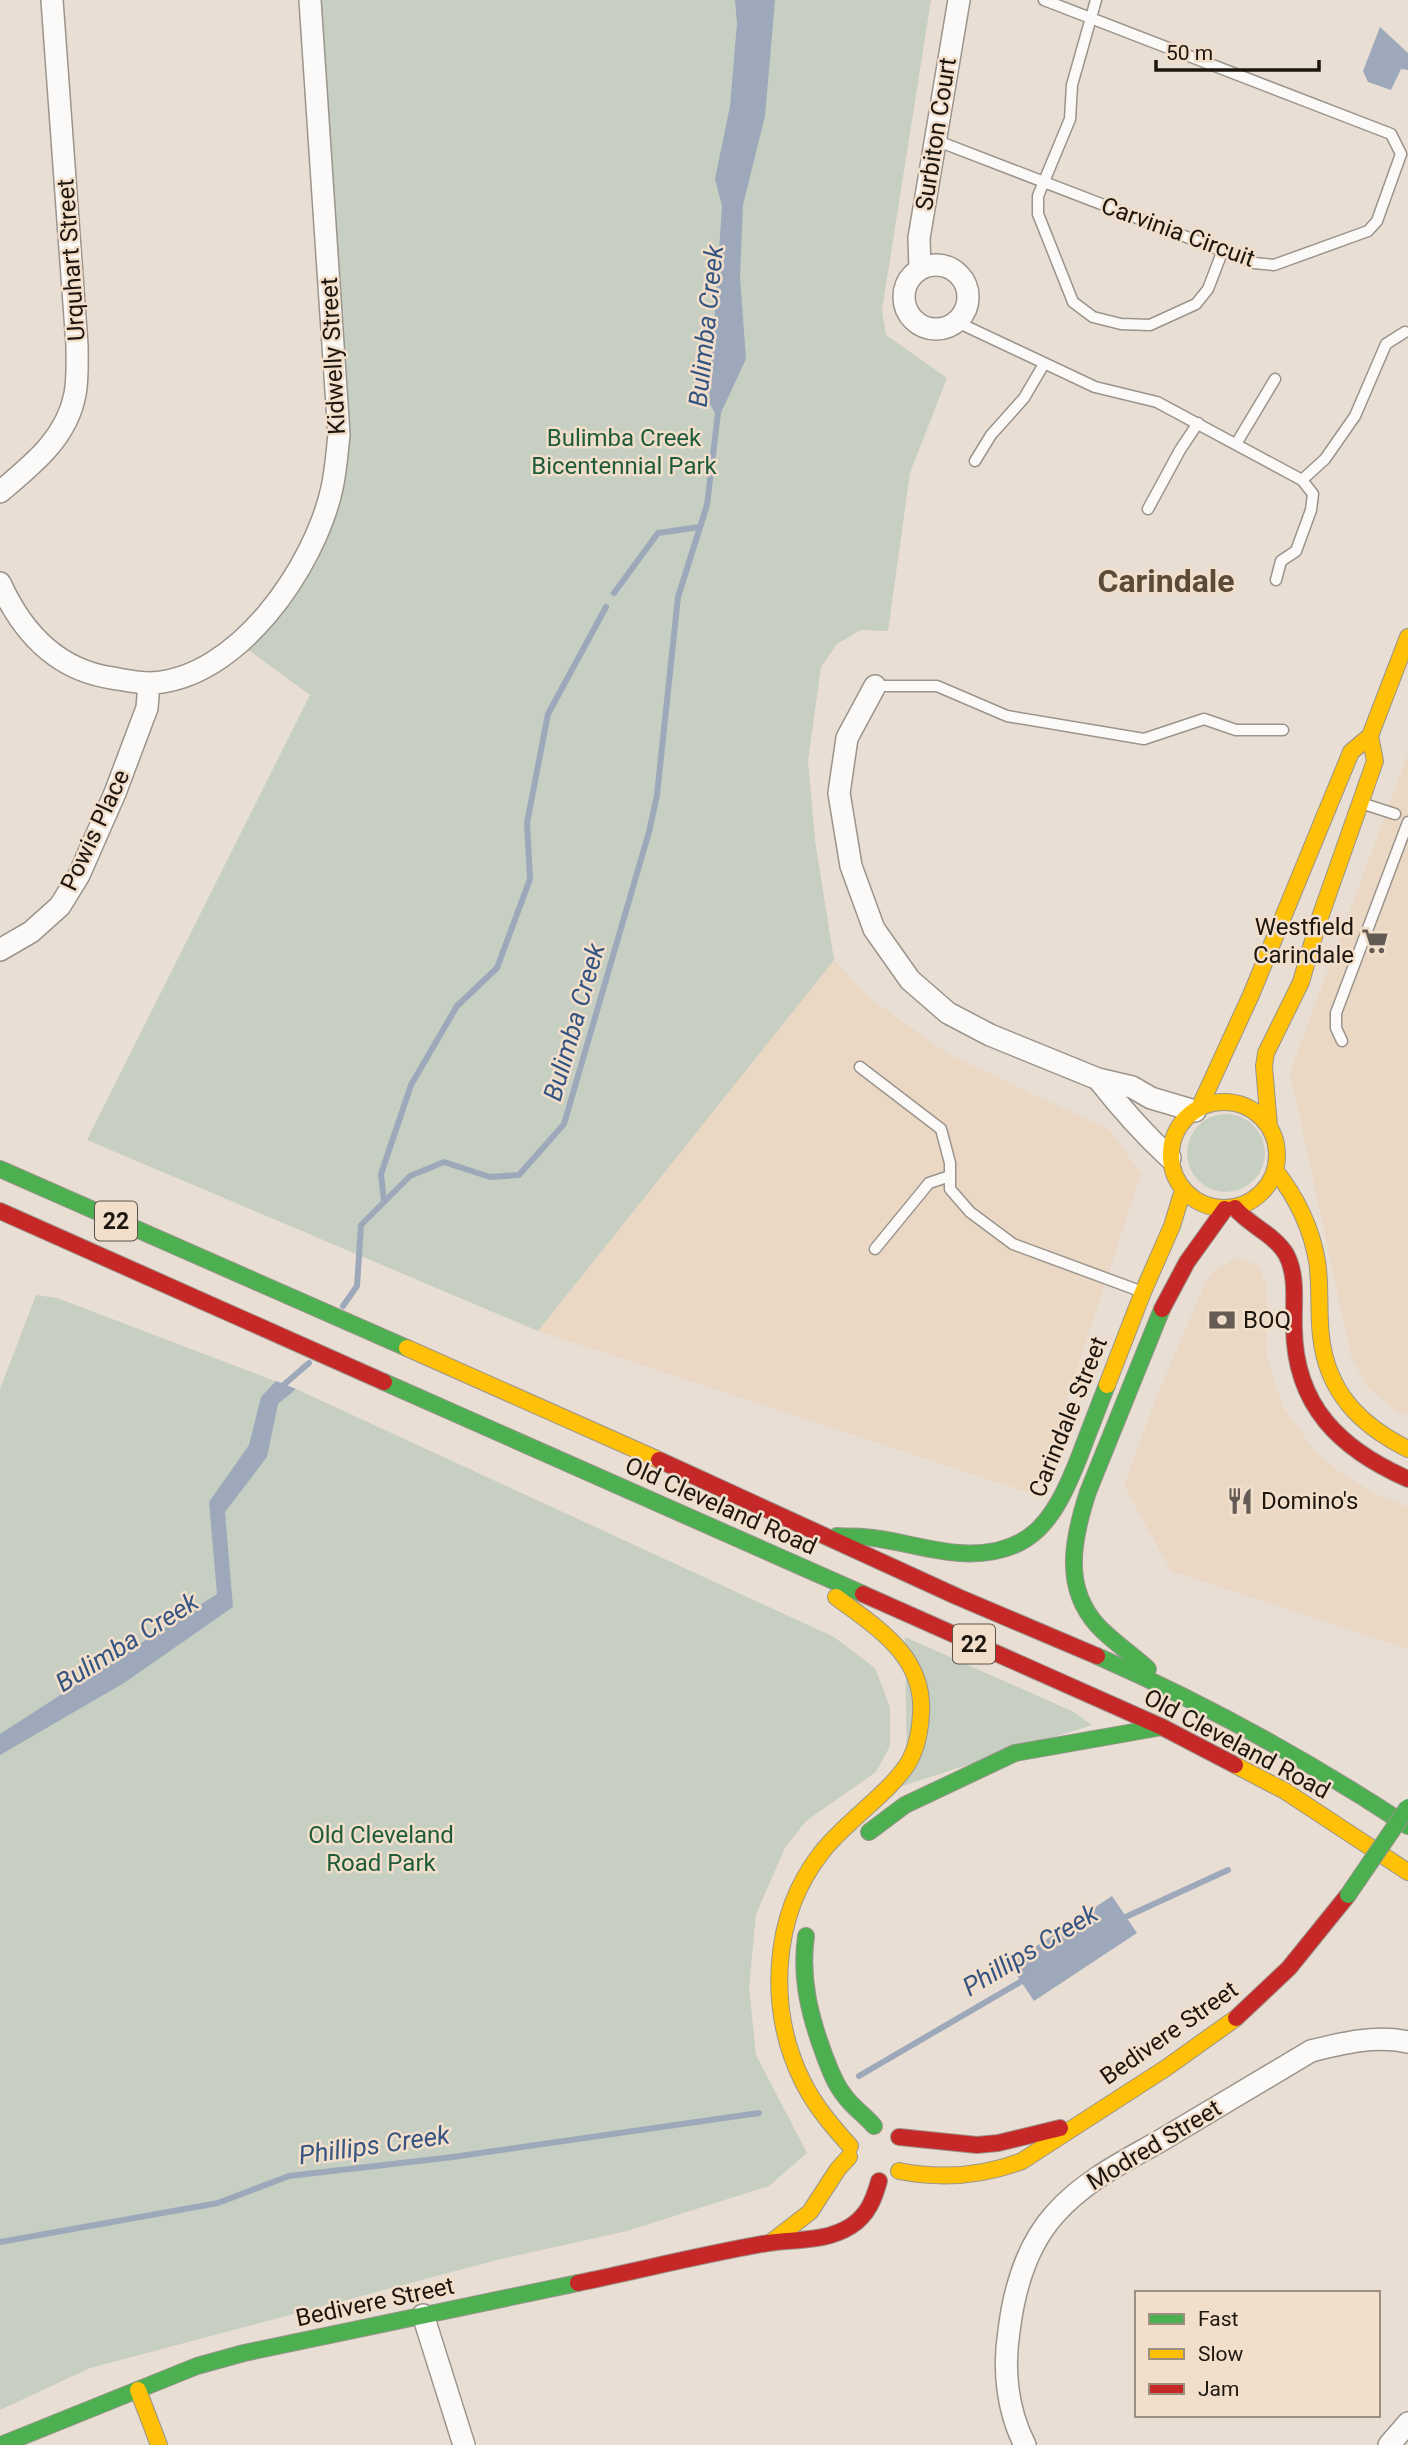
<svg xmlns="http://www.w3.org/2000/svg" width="1408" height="2445" font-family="Roboto,sans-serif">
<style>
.built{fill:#ead8c5}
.green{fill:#c6cfc1}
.water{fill:#9da9bb}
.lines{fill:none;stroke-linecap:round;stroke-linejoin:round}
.stream{stroke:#9da9bb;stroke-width:6}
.lane-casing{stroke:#9b948c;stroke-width:13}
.street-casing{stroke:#9b948c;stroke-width:24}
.fast-casing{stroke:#9b948c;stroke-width:18}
.slow-casing{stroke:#9b948c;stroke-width:18}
.jam-casing{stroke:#9b948c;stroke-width:18}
.lane{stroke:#fcfaf8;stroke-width:10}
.street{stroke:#fcfaf8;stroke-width:21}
.fast{stroke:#4caf50;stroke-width:16}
.slow{stroke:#ffc107;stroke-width:16}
.jam{stroke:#c62828;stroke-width:16}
.fast-bridge-casing{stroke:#9b948c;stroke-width:18;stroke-linecap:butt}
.fast-bridge{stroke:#4caf50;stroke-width:16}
.labels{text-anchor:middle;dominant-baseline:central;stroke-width:5;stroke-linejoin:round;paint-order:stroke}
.shield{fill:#f1dfcb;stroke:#5c5247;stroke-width:2}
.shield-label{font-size:23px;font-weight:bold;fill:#1c160f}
.street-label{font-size:24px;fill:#1c160f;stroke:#f1dfcb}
.park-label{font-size:24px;fill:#1e5b3b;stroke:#f1dfcb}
.poi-label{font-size:24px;fill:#1c160f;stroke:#f1dfcb;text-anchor:start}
.water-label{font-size:26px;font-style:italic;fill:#355481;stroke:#f1dfcb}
.district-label{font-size:32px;font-weight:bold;fill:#594a39;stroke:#f1dfcb}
</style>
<rect width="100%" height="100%" fill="#e9ded3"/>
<!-- built -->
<path class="built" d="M1408,754V1416L1395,1410L1367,1387L1351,1356L1290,1072Z
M834,959L868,997L948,1054L1110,1130L1141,1174L1054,1440L1030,1493L538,1331Z
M1238,1257L1257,1265L1266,1283L1267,1357L1282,1405L1314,1450L1341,1473L1374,1493L1408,1507V1649L1171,1571L1124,1485L1156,1398L1205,1284L1213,1271Z"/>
<!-- green -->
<path class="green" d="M310,0H931L882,310L886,335L947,378L910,473L888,631L861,630L837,644L821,667L808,761L815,840L834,960L538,1331L87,1140L310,695L239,643L270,610L332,489Z
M1187 1153a39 39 0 1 1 78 0a39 39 0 1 1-78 0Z
M36,1295L57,1298L296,1389L834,1637L875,1668L890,1707V1746L876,1772L806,1821L785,1848L756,1914L749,1988L756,2055L807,2153L769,2186L627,2231L497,2260L90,2368L0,2410V1389Z
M905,1637L1074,1712L1092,1725L896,1788L907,1777Z"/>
<!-- water -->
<path class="water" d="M735,0H775L765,116L743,205L740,277L746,359L718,419L709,402L722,206L715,179L730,106L737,23Z
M1380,27L1408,53V70L1401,69L1391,90L1368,82L1363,71Z
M276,1381L296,1389L278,1404L267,1457L225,1512L233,1607L124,1683L0,1755V1734L217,1594L209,1502L249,1445L261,1397Z
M1112,1896L1137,1933L1034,2001L1009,1964Z"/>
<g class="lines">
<!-- stream -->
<path class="stream" d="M614,593L658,533L700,527
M384,1202L381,1174L411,1085L457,1006L497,968L530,879L527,823L548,714L606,607
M343,1306L357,1286L361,1225L410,1176L444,1162L490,1177L519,1175L564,1124L649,832L657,795L678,597L707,505L718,413
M280,1388L309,1363
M1119,1920L1228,1870
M859,2076L1027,1978
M0,2242L218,2203L289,2176L453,2157L759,2113"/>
<defs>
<path id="lane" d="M1096,0L1072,85L1070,119L1038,196V214L1073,302L1093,317L1121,324L1150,325L1196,304L1208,289L1223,250
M935,140L1254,263L1274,265L1368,231L1377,221L1401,154L1391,134L1044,0
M957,322L1095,387L1157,402L1302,480L1313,494L1311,510L1296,551L1281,561L1276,580
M1236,444L1275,379
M975,461L991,435L1024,398L1044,364
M1302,480L1325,459L1355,416L1386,344L1405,332
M1148,509L1180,450L1198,423
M875,686H937L1007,716L1144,739L1204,719L1236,730H1283
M1364,804L1395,814
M1342,1041L1336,1028V1013L1408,822
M860,1067L941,1129L950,1163V1189L970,1212L1013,1244L1140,1291
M875,1249L929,1183L950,1176"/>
<path id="street" d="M904 297a32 32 0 1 1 64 0a32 32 0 1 1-64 0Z
M920,269L919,238L959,0
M0,492C32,465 67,438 75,394C78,379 77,361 77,345L52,0
M0,583C22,632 57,670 112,678C124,680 138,683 150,683C238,680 315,566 332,488C336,470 337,452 339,435L310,0
M875,686L847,738L839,793L851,866L874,929L910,980L948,1013L990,1035L1098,1079L1132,1087L1151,1098L1195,1111
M0,950L31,932L60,906L79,875L115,793L147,708L149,683
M1098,1079C1120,1107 1144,1134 1170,1158
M423,2315L464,2445
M1025,2445C1007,2410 1003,2369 1009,2331C1014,2290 1027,2245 1055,2214C1084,2181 1123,2162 1160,2141C1210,2111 1261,2081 1311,2051C1343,2043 1375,2035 1408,2042
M1389,2445L1408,2423"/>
<path id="fast" d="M0,1169L407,1348
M384,1382L863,1594
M837,1536C851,1537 866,1536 880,1539C906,1543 932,1551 959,1553C1034,1558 1056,1516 1080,1455C1089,1431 1098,1408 1107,1385
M1097,1656C1206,1704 1309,1761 1408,1826
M1148,1669C1132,1654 1113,1642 1098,1626C1062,1587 1073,1538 1088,1492L1162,1309
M869,1832L905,1805L1015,1753L1162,1727
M806,1936C800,1979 810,2017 825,2057C830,2070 835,2084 844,2095C852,2107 865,2115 874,2126
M1,2445L197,2366L244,2353L578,2283"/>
<path id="slow" d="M1171 1155a53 53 0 1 1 106 0a53 53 0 1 1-106 0Z
M1200,1106L1251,995L1351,752L1370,736L1408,637
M1269,1126L1264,1066L1266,1053L1301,982L1318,923L1375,761L1370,736
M1275,1170C1297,1198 1311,1226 1317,1261C1321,1286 1318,1311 1321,1336C1327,1392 1360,1425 1408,1449
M407,1348L659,1460
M1107,1385L1143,1292L1172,1226L1183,1190
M836,1597C877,1628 925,1656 921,1714C920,1731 916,1751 907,1765C886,1796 846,1821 822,1852C771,1916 767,2010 803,2082C815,2106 832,2126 850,2146
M1235,1765L1285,1791L1408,1872
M899,2171C940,2179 983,2176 1022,2161L1166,2068L1236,2018
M770,2243L810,2212L838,2169L849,2157
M138,2390L159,2445"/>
<path id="jam" d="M1235,1208C1250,1226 1274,1234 1286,1254C1298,1276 1293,1304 1294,1328C1295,1406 1340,1449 1408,1479
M0,1211L384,1382
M1162,1309L1187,1262L1225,1209
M659,1460L958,1597L1097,1656
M863,1594L1162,1727L1235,1765
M1236,2018L1289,1968L1348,1895
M899,2137L977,2145L998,2143L1060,2128
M578,2283C641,2270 704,2254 768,2243C796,2239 826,2242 851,2226C868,2215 874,2199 879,2181"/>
</defs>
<!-- lane casing -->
<use href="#lane" class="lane-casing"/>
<!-- street casing -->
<use href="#street" class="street-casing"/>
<!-- fast casing -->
<use href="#fast" class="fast-casing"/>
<!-- slow casing -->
<use href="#slow" class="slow-casing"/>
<!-- jam casing -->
<use href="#jam" class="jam-casing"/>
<!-- lane -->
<use href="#lane" class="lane"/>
<!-- street -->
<use href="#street" class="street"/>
<!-- fast -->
<use href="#fast" class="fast"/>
<!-- slow -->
<use href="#slow" class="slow"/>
<!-- jam -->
<use href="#jam" class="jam"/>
<defs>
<path id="fast-bridge" d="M1348,1895L1408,1807"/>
</defs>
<!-- fast-bridge casing -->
<use href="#fast-bridge" class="fast-bridge-casing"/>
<!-- fast-bridge -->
<use href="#fast-bridge" class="fast-bridge"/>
</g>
<!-- icons -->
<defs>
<symbol id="supermarket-bare" viewBox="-9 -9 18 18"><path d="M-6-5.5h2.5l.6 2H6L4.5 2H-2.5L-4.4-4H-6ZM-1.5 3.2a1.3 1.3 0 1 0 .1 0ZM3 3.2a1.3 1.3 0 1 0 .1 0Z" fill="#645c54" stroke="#f1dfcb" stroke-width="2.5" paint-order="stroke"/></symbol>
<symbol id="bank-bare" viewBox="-9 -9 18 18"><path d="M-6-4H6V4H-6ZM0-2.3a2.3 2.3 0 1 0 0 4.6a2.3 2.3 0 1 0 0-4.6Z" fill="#645c54" stroke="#f1dfcb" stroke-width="2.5" paint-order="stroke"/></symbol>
<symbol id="restaurant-bare" viewBox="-9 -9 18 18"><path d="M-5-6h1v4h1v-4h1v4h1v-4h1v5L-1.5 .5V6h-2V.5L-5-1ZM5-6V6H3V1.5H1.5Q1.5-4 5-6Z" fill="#645c54" stroke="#f1dfcb" stroke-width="2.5" paint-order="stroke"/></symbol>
</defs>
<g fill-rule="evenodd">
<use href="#supermarket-bare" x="1356" y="922" width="38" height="38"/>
<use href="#bank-bare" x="1203" y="1301" width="38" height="38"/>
<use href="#restaurant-bare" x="1221" y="1482" width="38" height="38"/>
</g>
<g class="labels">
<!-- shield labels -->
<g class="shield">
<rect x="95" y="1201.5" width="42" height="39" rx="5"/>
<rect x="953" y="1624.5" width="42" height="39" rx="5"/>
</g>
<g class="shield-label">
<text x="116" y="1221">22</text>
<text x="974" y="1644">22</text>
</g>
<!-- street labels -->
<g class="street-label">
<text transform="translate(936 134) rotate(-81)">Surbiton Court</text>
<text transform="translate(1178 232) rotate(20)">Carvinia Circuit</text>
<text transform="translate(71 260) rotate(-94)">Urquhart Street</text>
<text transform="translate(333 356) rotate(-93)">Kidwelly Street</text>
<text transform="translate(95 830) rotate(-65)">Powis Place</text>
<text transform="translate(1068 1417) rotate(-68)">Carindale Street</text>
<text transform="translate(721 1506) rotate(24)">Old Cleveland Road</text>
<text transform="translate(1237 1744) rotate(28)">Old Cleveland Road</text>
<text transform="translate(1169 2033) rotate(-35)">Bedivere Street</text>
<text transform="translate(1154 2145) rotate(-31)">Modred Street</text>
<text transform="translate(375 2302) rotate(-12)">Bedivere Street</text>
</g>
<!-- park labels -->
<g class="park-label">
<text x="624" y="438">Bulimba Creek<tspan x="624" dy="28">Bicentennial Park</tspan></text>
<text x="381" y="1835">Old Cleveland<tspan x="381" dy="28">Road Park</tspan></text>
</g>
<!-- poi labels -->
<g class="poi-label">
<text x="1354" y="927" text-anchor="end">Westfield<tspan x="1354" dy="28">Carindale</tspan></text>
<text x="1243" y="1320">BOQ</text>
<text x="1261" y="1501">Domino's</text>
</g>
<!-- water labels -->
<g class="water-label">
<text transform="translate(706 326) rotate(-84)">Bulimba Creek</text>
<text transform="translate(574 1022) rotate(-74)">Bulimba Creek</text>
<text transform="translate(127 1642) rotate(-32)">Bulimba Creek</text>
<text transform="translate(1030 1950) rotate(-31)">Phillips Creek</text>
<text transform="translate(374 2145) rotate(-8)">Phillips Creek</text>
</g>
<!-- district labels -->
<g class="district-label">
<text x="1166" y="581">Carindale</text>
</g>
</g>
<!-- legend -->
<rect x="1135" y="2291" width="245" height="126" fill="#f1dfcb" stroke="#9c8f80" stroke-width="2"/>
<rect x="1149" y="2314" width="35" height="10" fill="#4caf50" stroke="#9c8f80" stroke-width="2"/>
<text x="1198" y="2326" font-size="21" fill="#1c160f">Fast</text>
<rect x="1149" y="2349" width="35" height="10" fill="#ffc107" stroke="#9c8f80" stroke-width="2"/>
<text x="1198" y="2361" font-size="21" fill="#1c160f">Slow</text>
<rect x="1149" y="2384" width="35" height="10" fill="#c62828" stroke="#9c8f80" stroke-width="2"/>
<text x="1198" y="2396" font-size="21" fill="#1c160f">Jam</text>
<!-- scale -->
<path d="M1156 60v10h163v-10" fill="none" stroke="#1c160f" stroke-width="3.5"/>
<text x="1166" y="60" font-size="21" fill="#1c160f" stroke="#f1dfcb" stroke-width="5" paint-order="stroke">50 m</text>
</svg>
